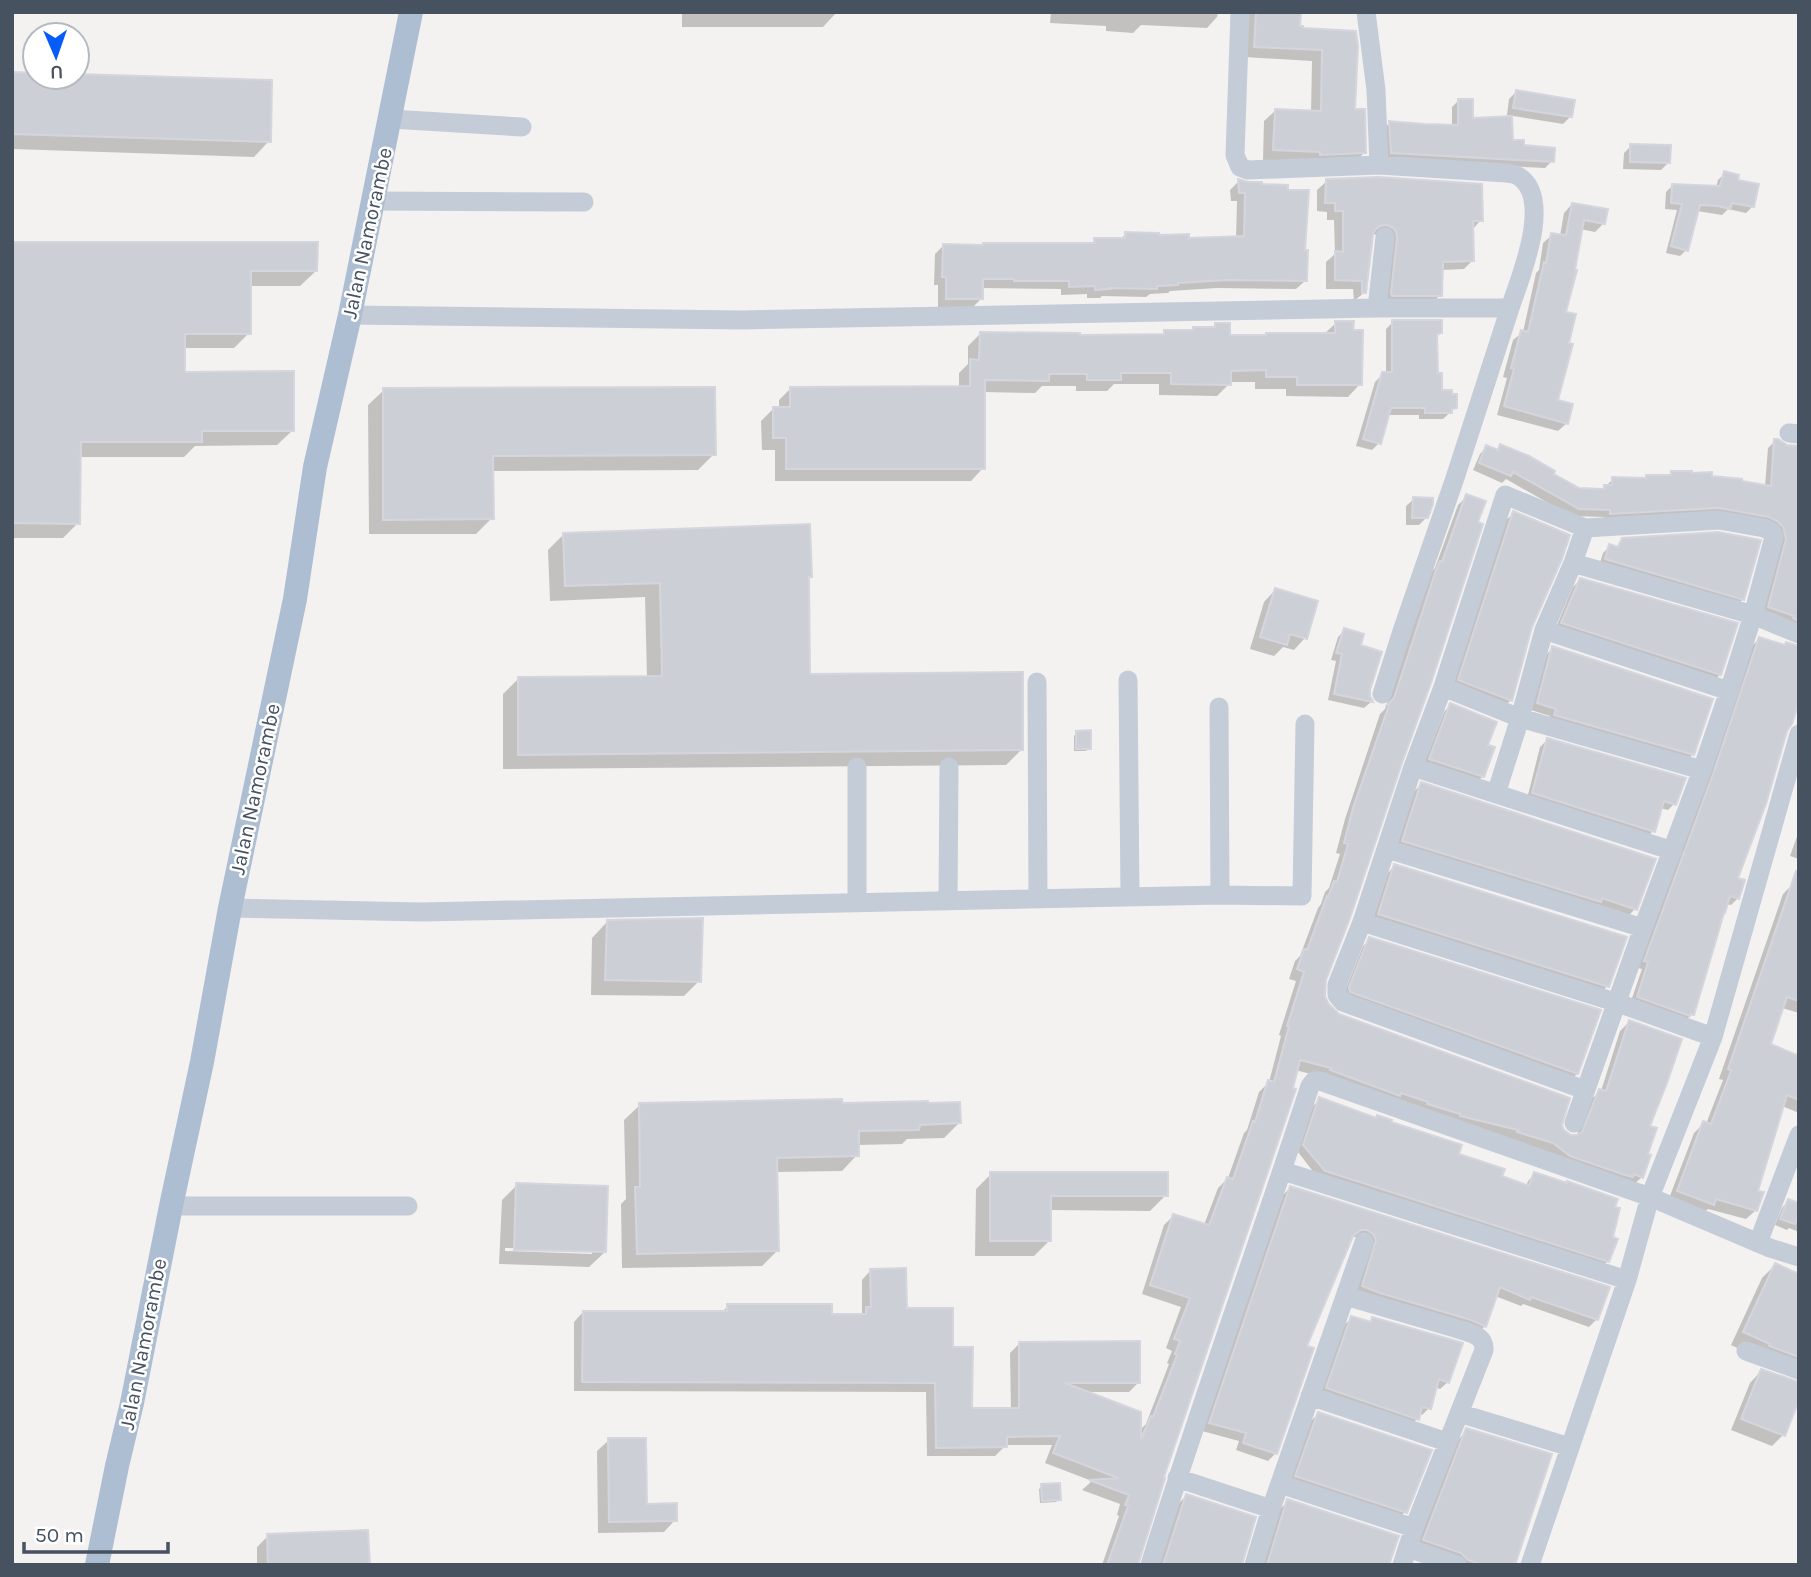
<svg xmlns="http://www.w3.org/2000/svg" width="1811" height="1577" font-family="Karla,sans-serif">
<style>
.shadow{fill:#0003;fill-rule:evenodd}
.building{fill:#cdcfd7;stroke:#d5d6dd;stroke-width:2}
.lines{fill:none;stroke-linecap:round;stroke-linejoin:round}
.minor{stroke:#c4ccd7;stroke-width:19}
.major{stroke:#aebed2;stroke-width:24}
.labels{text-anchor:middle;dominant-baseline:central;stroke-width:5;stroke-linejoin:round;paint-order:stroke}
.street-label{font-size:21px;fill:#475261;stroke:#fff}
</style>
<rect width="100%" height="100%" fill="#f4f1f1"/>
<!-- shadow -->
<path class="shadow" d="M682,12H837L823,27H682Z
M1051,12H1218L1217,17L1207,28L1141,25L1133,33L1106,31V26L1050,23Z
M1242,12H1299L1298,27L1301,29L1354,32L1353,111L1364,153L1354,163L1263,160L1264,121L1275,111L1311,112L1312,61L1244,57Z
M12,74L35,75V77L77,76L269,141L254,157L12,149Z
M1516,92L1571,116L1563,124L1507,115L1509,99Z
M1459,100L1471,120L1552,161L1545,168L1384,160L1383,129L1390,123L1452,127V107Z
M1631,146L1668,163L1661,170L1623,169L1624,153Z
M1725,173L1736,181L1753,206L1746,213L1728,209L1722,215L1697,211L1686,250L1680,256L1666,253L1677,210L1665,209L1666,192L1673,185L1716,188L1718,180Z
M1239,181L1303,252L1305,281L1296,289L1217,288L1170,291L1168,293L1150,294L1146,297L1102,296L1100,298H1087V294L1061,295V289L981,288V299L973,307H938V285H934L935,254L944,245L981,247L983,245L1091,244L1095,240L1120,239L1126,234L1187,240L1236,238L1237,201H1231L1230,190Z
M1327,181L1481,220L1472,230L1473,260L1464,269L1441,270L1440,295L1431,304H1383V236L1371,234L1365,292L1354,301L1353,289H1326V262L1335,254L1334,220H1327V212L1317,211V190Z
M1572,204L1604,223L1595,232L1580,229L1564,313L1556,401L1567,423L1558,431L1497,415L1507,378L1503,377L1513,340L1523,332L1536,273L1539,270L1543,243L1552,235L1560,236L1564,213Z
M12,243L316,271L300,286H249V333L234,348H183V373L293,430L277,445L195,446L184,457H79L78,523L63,538H12Z
M1393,322L1441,333L1435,338L1436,375L1441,392L1455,408L1443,419H1419V415H1388L1379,443L1372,450L1356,446L1375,382L1383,374H1386V329Z
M1336,323L1360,384L1348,397L1286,396V389H1255V382H1229V384L1217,396L1159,395V384H1114L1107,391H1076V386H1042L1035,393L983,392V468L971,481H775V450H762L761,421L774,408H779V400L791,388H959V373L968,364V346L980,334L1078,337L1161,336L1165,332H1191L1194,329H1212L1216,325L1229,337L1323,335Z
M384,390L714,454L698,470L492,471V518L476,534H369L368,405Z
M1775,441L1799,454V631L1762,614L1771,529L1603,521L1604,517L1571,516L1506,479L1502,483L1473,470L1480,454L1487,447L1496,451L1501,446L1579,490L1601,491L1613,479L1644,480L1647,477L1668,476L1671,473L1710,477L1765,486L1768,448Z
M1467,496L1324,980L1323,996L1326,1004L1338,1015L1560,1125L1563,1132L1570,1136L1576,1137L1590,1100L1601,1091L1620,1031L1629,1022L1648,1127L1646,1155L1642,1177L1632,1186L1323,1077L1295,1070L1161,1478L1136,1565H1102L1119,1516L1117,1515L1120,1504L1082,1490L1092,1481L1045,1463L1052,1445H1006L995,1456H927L926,1392L574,1391V1322L583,1312L721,1313L728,1306L830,1315H861L862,1314V1280L871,1270L905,1309L951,1348L970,1410H1011L1010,1353L1020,1343L1139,1382L1129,1392H1083L1139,1431L1146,1424L1169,1364L1167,1363L1172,1351L1166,1348L1181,1307L1142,1294L1164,1225L1173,1216L1204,1225L1218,1188L1228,1178L1244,1133L1247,1130L1259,1092L1269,1082L1281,1036L1279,1035L1296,981L1289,979L1295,961L1300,956L1318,908L1321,904L1325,892L1329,888L1340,854L1336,853L1345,819L1380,714L1385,709L1427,581L1431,573L1435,568L1458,505Z
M1414,499L1427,517L1419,525H1406V506Z
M1513,514L1531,626L1510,701L1503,707L1452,687L1506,520Z
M564,534L811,576L807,580L809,676L1022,749L1006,765L503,769V694L518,679L647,678L645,597L550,601L548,550Z
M1623,540L1743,599L1736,606L1599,566L1603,553L1610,546L1615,548Z
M1580,580L1735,624L1720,675L1712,682L1555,630L1573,587Z
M1275,590L1305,638L1294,650L1283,647L1274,656L1250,649L1264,602Z
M1345,630L1359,646L1368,696L1371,702L1364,708L1328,700L1336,661L1331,660L1338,637Z
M1759,639L1783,646L1786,644V730L1736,879L1738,898L1731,905L1726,904L1692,1014L1685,1021L1630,1004L1642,969L1638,968L1752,646Z
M1553,648L1693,754L1686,761L1548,722L1550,716L1531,710L1546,655Z
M1450,705L1486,746L1483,776L1476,783L1423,766L1444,712Z
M1077,732L1090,748L1086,751H1074V736Z
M1547,740L1674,804L1668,810L1660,808L1653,831L1646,838L1527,799L1540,747Z
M1421,784L1635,909L1628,916L1396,848L1414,792Z
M1799,831V859L1790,856Z
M1394,866L1607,986L1601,993L1372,921L1388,873Z
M1799,866V1013L1782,1008L1769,1045L1799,1058V1113L1782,1106L1756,1192V1210L1746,1219L1708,1209L1702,1214L1668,1201L1694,1133L1704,1123L1706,1124L1723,1080L1719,1079L1783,894L1794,883Z
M607,922L699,981L684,996L591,995L592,938Z
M1370,939L1599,1012L1577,1074L1570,1080L1343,996L1363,946Z
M1320,1099L1389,1123L1500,1177L1526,1187L1528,1181L1535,1174L1608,1261L1601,1267L1318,1178L1298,1152L1313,1106Z
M640,1105H841L959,1123L944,1138L907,1139L902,1144L857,1145V1155L842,1171L776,1172L777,1251L762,1266L622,1268L621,1204L626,1199L624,1120Z
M991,1174L1166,1195L1150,1211L1049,1210V1241L1034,1256H975L976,1189Z
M517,1185L605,1252L589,1267L499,1264L502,1200ZM505,1248L592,1250V1254L505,1251Z
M1290,1188L1597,1319L1589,1327L1523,1304L1521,1306L1495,1296L1484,1327L1477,1334L1355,1294L1359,1237H1352L1304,1347L1276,1453L1268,1461L1236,1450L1239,1441L1202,1431L1282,1196Z
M1788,1201L1799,1205V1232L1789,1228L1787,1230L1775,1225L1782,1208Z
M1775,1265L1799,1276L1798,1380L1796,1376L1731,1345L1762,1278Z
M1352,1318L1368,1323L1373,1319L1448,1382L1440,1389L1435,1387L1429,1408L1422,1415L1418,1414L1417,1419L1410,1426L1320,1396L1344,1325Z
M1761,1371L1783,1435L1772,1446L1731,1430L1750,1383Z
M1318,1414L1405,1512L1398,1519L1289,1483L1311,1421Z
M1467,1430L1513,1565H1454L1415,1550L1458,1440Z
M609,1440L645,1506L675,1520L664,1532L598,1533L597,1451Z
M1042,1486L1059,1499L1056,1502L1040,1503L1039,1489Z
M1186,1496L1241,1565H1159L1179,1503Z
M1288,1501L1389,1565H1261L1278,1511Z
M268,1536L368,1565H257V1547Z"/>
<!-- building -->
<path class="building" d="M1256,12H1301L1300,26H1303V28L1356,31L1358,46L1355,109H1365L1366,153L1320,155V152L1273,150L1275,109L1321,111L1322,50L1254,47Z
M12,72L35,73V77H77V74L272,80L271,142L12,134Z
M1516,90L1575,100L1572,117L1513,108Z
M1458,99H1473V118L1512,116L1513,140H1524V145L1555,148L1554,162L1391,153L1389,121L1424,124L1458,125Z
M1630,144L1671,145L1670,163L1630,162Z
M1724,171L1739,175L1738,180L1759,184L1754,207L1732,203L1730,209L1718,206L1700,205L1688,251L1671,246L1682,204L1671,203L1672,184L1720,186Z
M1379,177L1482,184L1483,221H1473L1474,261L1443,262L1442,296H1392L1391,293L1397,238L1396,232L1393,228L1387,225L1380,226L1375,230L1373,235L1366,293H1362V281L1335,280V251L1343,252V211H1335V203H1325L1326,179Z
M1238,179L1248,182H1262V184L1288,185V190H1309L1305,250H1308L1307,281L1227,280L1178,283V285L1157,286V289L1110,288L1111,289L1095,290V286L1069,287V281H1014V279H983V299H946V277H942L943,244L983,245V243H1095L1094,238H1125V232L1159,233V235L1189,234V238L1244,236L1245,193H1239Z
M1572,203L1608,209L1605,224L1584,220L1575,270H1577L1566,312L1576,314L1569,343L1573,344L1558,400L1573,404L1568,424L1504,406L1514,369L1511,368L1521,330L1528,332L1544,262L1546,263L1551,233L1566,235Z
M12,242H318L317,271H251V334H185V372L294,371V431H202V442H81L80,524L12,523Z
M1392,320H1442V333L1437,334L1438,373H1442V390H1452V394H1457V408L1452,409V413H1425V408H1391L1381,444L1363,439L1382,372H1392Z
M1335,321H1354L1353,330H1363L1362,385H1297V377H1266V370L1231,371V385L1171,384V373H1121V380H1087V374H1049V381L985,380V469H786V438H773V407H790V387L970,386V359L979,360L980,332L1080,333V335L1164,334V330H1193V327H1215V323H1230V335H1266V333H1335Z
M715,387L716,455L493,456L494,519L383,520V388Z
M1774,439H1778L1787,445L1799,446V621L1793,618L1794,616L1768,607L1786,539L1783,527L1777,521L1769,517L1719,508L1610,514V510L1579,509L1513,472L1511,476L1479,463L1486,445L1498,450L1500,444L1529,456L1555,471L1554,474L1579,488L1604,489V485H1612V477L1646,478V475H1671V471H1692V473L1712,472V476L1742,479V481L1771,486Z
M1466,494L1486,501L1478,522L1483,524L1431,683L1402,763L1350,918L1326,980L1325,996L1328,1003L1339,1014L1570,1098L1562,1125L1564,1130L1571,1135H1577L1582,1132L1599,1089L1606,1091L1629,1020L1682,1039L1667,1083L1650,1126L1657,1128L1648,1154L1651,1155L1643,1178L1634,1174L1633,1177L1625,1175L1570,1156L1553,1143L1517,1132L1518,1130L1460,1116V1114L1427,1104L1428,1102L1401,1093L1400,1096L1330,1070L1331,1068L1300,1060L1293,1088L1296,1089L1164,1477L1165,1478L1138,1565H1107L1128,1506L1125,1505L1129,1495L1089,1480L1118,1478L1053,1453L1060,1436L1007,1437V1447L936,1448L935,1383L582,1382L583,1311H727V1304H832V1314H866V1307H871L870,1269L906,1268L907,1308H953V1347H973L972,1408H1019V1342L1140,1341V1383H1065L1141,1412V1439L1151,1416L1153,1417L1177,1355L1175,1354L1180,1341L1174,1339L1190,1298L1150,1285L1173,1214L1209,1225L1227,1177L1233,1179L1253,1121L1255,1122L1268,1080L1274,1082L1289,1026H1287L1304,972L1297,969L1304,949L1307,950L1327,896L1328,897L1334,881L1337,882L1348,844L1344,843L1353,808L1389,705H1387L1394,698L1436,570L1440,561L1442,562Z
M1413,497L1433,498V504L1428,518H1412Z
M1513,511L1570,535L1562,559L1532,627L1512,701L1458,680Z
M810,524L812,577H809L810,674L1023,672V750L518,755V677L662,676L660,583L565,586L563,533Z
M1718,532L1761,540L1744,600L1605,559L1609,544L1618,547L1622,538Z
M1580,578L1738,623L1721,675L1561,623Z
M1275,588L1318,601L1307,639L1290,634L1287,645L1260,637Z
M1344,628L1364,634L1361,645L1382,652L1370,690V696L1373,702L1334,694L1342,654L1336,653Z
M1759,637L1785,645L1786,642L1799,646V702L1792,724L1787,731L1766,804L1738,878L1745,880L1739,899L1730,896L1725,913H1724L1694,1015L1691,1014L1690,1016L1637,997L1648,962L1644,961L1713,774Z
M1552,646L1713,699L1694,755L1554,715L1556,709L1537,703Z
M1450,703L1497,722L1488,745L1495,747L1484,777L1429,759Z
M1091,730V749H1076V731Z
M1547,738L1686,778L1676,805L1664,801L1655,832L1532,793Z
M1421,782L1656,859L1637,910L1602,898L1601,902L1402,841Z
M1394,864L1627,937L1609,987L1378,914Z
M1796,871H1799V1001L1787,997L1771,1044L1799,1056V1100L1787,1095L1758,1191L1764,1192L1757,1211L1716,1199L1714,1205L1677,1191L1703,1121L1711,1124L1731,1071L1728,1069Z
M703,918L701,982L605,980L607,920Z
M1369,937L1601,1010L1578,1074L1350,992L1349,987Z
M1319,1097L1376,1118L1377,1115L1392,1120L1391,1122L1462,1145L1459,1154L1505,1169L1502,1176L1529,1186L1534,1172L1567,1183V1181L1618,1199L1615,1207L1620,1208L1613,1237L1618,1239L1609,1262L1325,1171L1303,1145Z
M842,1099L843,1103L928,1101V1103L960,1102L961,1123L920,1125L919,1130L859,1131V1156L777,1158L779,1251L637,1254L635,1187H640L639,1103Z
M990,1172H1168V1196H1051V1241H990Z
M516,1183L608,1186L606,1252L514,1250Z
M1290,1186L1610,1287L1598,1320L1531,1297L1530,1300L1500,1287L1486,1327L1471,1320L1380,1293L1362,1286L1376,1240L1373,1234L1367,1230H1361L1353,1236L1307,1346L1314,1348L1277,1454L1243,1443L1246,1433L1209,1423Z
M1788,1199L1799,1203V1214L1795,1224L1780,1219Z
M1775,1263L1799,1274V1357L1769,1346L1770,1344L1743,1332Z
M1351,1316L1371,1322L1372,1317L1463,1343L1449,1383L1439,1379L1431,1409L1422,1407L1419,1420L1326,1388Z
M1761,1369L1799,1382V1400L1785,1436L1741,1419Z
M1318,1412L1432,1450L1407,1513L1295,1476Z
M1466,1428L1552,1454L1515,1565H1482L1468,1560L1461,1553L1423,1540Z
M608,1438H646L647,1504L677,1503V1521L609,1522Z
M1060,1483L1061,1500L1042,1501L1041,1484Z
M1186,1494L1256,1517L1242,1565H1163Z
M1287,1499L1399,1536L1389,1565H1267Z
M368,1530L370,1565H268L267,1534Z"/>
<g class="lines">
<!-- minor -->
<path class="minor" d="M1366,12L1376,90L1379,165
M391,119L522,127
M373,201L584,202
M1377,308L1385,237
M350,315L742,320L1377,308H1510C1520,278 1554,198 1518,176C1515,174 1511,174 1507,173L1379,165L1248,170L1240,167L1235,155L1240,12
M1789,433L1799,434
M1573,563L1753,615L1799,634
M1544,630L1729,691
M1128,680L1130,897
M1037,682L1038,899
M1443,687L1520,718L1702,770
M1382,694L1402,631L1455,478L1510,308
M857,767V902
M1413,767L1673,851
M1496,794L1520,718L1544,630L1573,563L1585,528
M1387,849L1643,928
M1220,895L1302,896L1305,724
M948,901L949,767
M230,908L422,912L1220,895L1219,707
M1362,922L1618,1003L1713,1037
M1574,1123L1643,928L1702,770L1729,691L1753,615L1774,537L1772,532L1764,528L1719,520L1585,528L1505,495L1443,687L1413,767L1362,922L1337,985V995L1343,1002L1585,1090
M1283,1171L1627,1280
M171,1206H408
M1758,1243L1799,1135
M1345,1296L1458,1329C1470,1333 1485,1335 1484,1350L1414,1528L1402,1565
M1746,1351L1799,1370
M1310,1396L1447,1442
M1459,1413L1570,1447
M1177,1478L1271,1509
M1280,1484L1414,1528
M1408,1548L1457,1565
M1150,1565C1200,1404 1258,1246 1310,1086L1314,1081H1320L1650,1197L1770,1248L1799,1257
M1254,1565L1271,1509L1364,1242
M1530,1565L1627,1280L1650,1197L1713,1037L1799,734"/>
<!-- major -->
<path class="major" d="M97,1565L117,1466L132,1403L171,1206L202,1062L230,908L295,599L315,467L350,315L411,12"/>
</g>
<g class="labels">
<!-- street labels -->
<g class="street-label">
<text transform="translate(367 233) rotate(-78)">Jalan Namorambe</text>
<text transform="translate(255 789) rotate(-78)">Jalan Namorambe</text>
<text transform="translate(143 1344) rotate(-79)">Jalan Namorambe</text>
</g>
</g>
<!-- border -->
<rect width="1811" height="1577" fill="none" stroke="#475261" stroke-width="28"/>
<!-- north arrow -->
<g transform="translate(56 56) rotate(178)"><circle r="33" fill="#ffffff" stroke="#b5bac0" stroke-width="2"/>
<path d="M0-5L12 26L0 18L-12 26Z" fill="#065cf8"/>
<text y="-10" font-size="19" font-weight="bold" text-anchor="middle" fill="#475261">U</text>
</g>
<!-- scale -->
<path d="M24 1542v10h144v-10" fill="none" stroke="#475261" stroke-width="3.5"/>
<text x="35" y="1542" font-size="21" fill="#475261" stroke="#ffffff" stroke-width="5" paint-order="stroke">50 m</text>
</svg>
